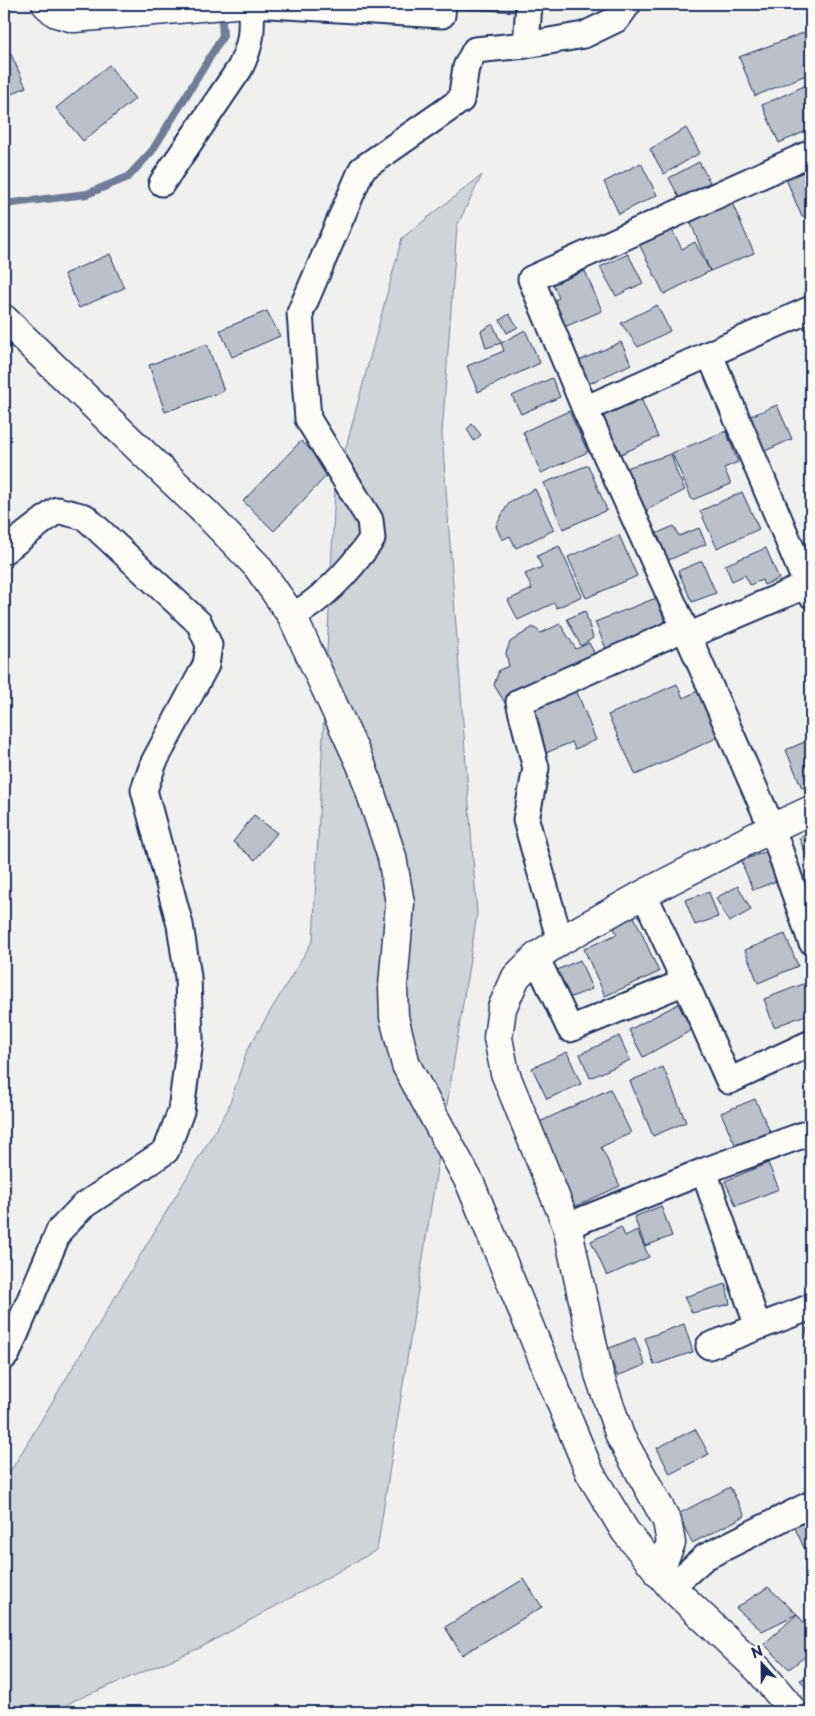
<svg xmlns="http://www.w3.org/2000/svg" width="815" height="1716" font-family="'Playpen Sans',sans-serif">
<style>
.green{fill:#d0d3d8;stroke:#76819b}
.lines{fill:none;stroke-linecap:round;stroke-linejoin:round}
.stream{stroke:#6f7b97;stroke-width:8}
.building{fill:#bbc0ca;stroke:#1b2f5e}
.minor-casing{stroke:#1b2f5e;stroke-width:29}
.tertiary-casing{stroke:#1b2f5e;stroke-width:31}
.minor{stroke:#fdfcf7;stroke-width:25}
.tertiary{stroke:#fdfcf7;stroke-width:28}
</style>
<rect width="100%" height="100%" fill="#f0f0ee"/>
<filter id="ink" filterUnits="userSpaceOnUse"><feTurbulence type="fractalNoise" baseFrequency=".02" numOctaves="2"/><feDisplacementMap in="SourceGraphic" scale="10" xChannelSelector="R" yChannelSelector="G"/><feConvolveMatrix kernelMatrix="1 2 1 2 8 2 1 2 1" color-interpolation-filters="sRGB"/></filter>
<g filter="url(#ink)">
<!-- green -->
<path class="green" d="M482,175L457,226L442,434L477,914L377,1550L200,1648L73,1701L55,1712H4V1482L228,1109L247,1050L313,940L335,488L402,238Z"/>
<g class="lines">
<!-- stream -->
<path class="stream" d="M4,204L87,194L128,177L152,151L223,36L221,11"/>
</g>
<!-- building -->
<path class="building" d="M455,4H517L516,12L455,8Z
M811,30V73L755,96L739,57Z
M9,50L26,87L4,98V53Z
M109,65L135,99L83,141L56,108Z
M811,83V129L779,143L762,105Z
M686,128L700,153L664,174L650,149Z
M699,162L710,182L680,199L669,178Z
M641,163L657,195L619,214L604,182Z
M811,169V213L802,217L786,179Z
M732,203L754,253L710,271L690,221Z
M671,228L682,249L695,242L710,271L664,294L639,244Z
M110,254L124,288L79,308L64,274Z
M628,254L643,283L616,296L600,267Z
M585,271L602,311L557,330L546,304L559,298L553,284Z
M657,305L670,331L638,347L621,323Z
M267,311L280,336L232,357L220,330Z
M509,314L518,327L507,333L500,320Z
M493,324L501,343L486,348L481,331Z
M525,330L540,363L478,392L467,366L504,351L501,343Z
M621,342L631,364L584,386L574,363Z
M207,344L224,391L165,412L149,365Z
M552,378L560,397L521,414L512,396Z
M641,399L658,437L621,454L603,416Z
M777,405L792,439L756,455L741,420Z
M569,411L588,452L541,473L523,432Z
M472,424L481,435L474,441L467,429Z
M726,431L738,462L724,468L731,484L692,500L672,453Z
M301,441L332,470L274,531L243,501Z
M671,454L677,473L685,490L643,512L626,468Z
M588,465L607,510L563,529L544,483Z
M535,489L554,530L516,548L510,536L502,540L496,526L509,502Z
M742,492L759,529L717,548L700,511Z
M674,526L679,536L699,528L706,544L666,561L655,534Z
M619,535L637,576L586,598L568,557Z
M559,546L582,596L557,608L554,603L518,620L508,600L532,589L525,574L542,567L537,556Z
M766,548L779,579L764,585L762,580L750,585L745,575L732,581L725,565Z
M702,561L716,593L692,602L678,571Z
M656,598L668,629L608,653L595,622Z
M585,611L593,638L581,646L567,619Z
M560,624L576,649L589,643L598,660L508,708L494,685L499,670L509,666L506,653L510,642L533,627L541,633Z
M677,684L683,698L700,690L721,736L636,775L608,715Z
M575,687L596,740L575,749L572,742L546,753L527,707Z
M811,739V784L802,788L786,750Z
M254,815L277,833L255,860L233,842Z
M811,832V866L799,838Z
M767,851L779,880L753,890L741,861Z
M738,886L751,910L729,922L716,898Z
M709,892L718,917L695,925L685,900Z
M633,914L659,972L605,996L584,949L617,934L612,924Z
M785,934L798,966L758,983L745,950Z
M580,960L592,989L561,1001L550,973Z
M811,981V1013L774,1027L764,999Z
M678,1004L692,1030L643,1057L629,1030Z
M619,1036L630,1060L590,1078L580,1054Z
M567,1052L581,1084L547,1099L532,1068Z
M663,1067L686,1122L653,1136L630,1081Z
M610,1089L631,1133L601,1147L620,1186L570,1209L531,1126Z
M755,1099L771,1134L737,1149L721,1113Z
M768,1163L779,1189L736,1206L725,1181Z
M661,1206L672,1236L645,1246L634,1217Z
M621,1227L625,1236L637,1230L649,1257L607,1276L591,1241Z
M726,1284L730,1304L692,1313L684,1297Z
M684,1324L693,1352L654,1365L645,1338Z
M811,1327V1350L806,1329Z
M635,1338L645,1365L617,1376L607,1349Z
M695,1429L709,1454L670,1474L657,1448Z
M730,1487L745,1516L692,1543L678,1514Z
M811,1520V1551L806,1552L794,1526Z
M524,1579L542,1607L462,1655L445,1627Z
M768,1587L797,1614L762,1631L736,1608Z
M797,1614L811,1632V1652L789,1669L764,1644Z
M811,1675V1694L800,1680Z"/>
<g class="lines">
<defs>
<path id="minor" d="M252,4L442,15L443,4
M526,45L529,4
M811,153L531,279L585,409L688,636L772,828L811,941
M162,183L240,68C252,43 252,31 251,4
M710,355L811,595
M585,409L811,309
M4,551L57,510L85,517L199,623L209,645L206,665L154,762L144,790L180,925L188,977L190,1041L181,1111L166,1151L83,1206L59,1231L7,1354L4,1357
M292,616C324,599 351,569 372,539L370,520L308,419L300,313L362,169L461,100L466,67L475,50L526,45L584,35L617,19L628,4
M688,636L807,585
M560,941L526,820L536,768L519,702L685,628
M536,957L570,1029L685,982L644,894
M685,982L729,1081L811,1043
M704,1171L758,1327L709,1346
M567,1226L704,1171L811,1132
M758,1327L811,1307
M671,1587L705,1557L811,1504"/>
<path id="tertiary" d="M46,4L56,13L74,18L235,4
M4,319L206,513L257,566L292,616L362,767L392,857L400,903L393,986L394,1017L406,1065L470,1183L590,1473L625,1531L671,1587L759,1670L786,1702L793,1712
M658,1573L671,1543L667,1521L620,1436L599,1374L567,1226L505,1073L498,1038L502,1008L516,977L536,957L560,941L644,894L772,828L811,810"/>
</defs>
<!-- minor casing -->
<use href="#minor" class="minor-casing"/>
<!-- tertiary casing -->
<use href="#tertiary" class="tertiary-casing"/>
<!-- minor -->
<use href="#minor" class="minor"/>
<!-- tertiary -->
<use href="#tertiary" class="tertiary"/>
</g>
</g>
<!-- margin -->
<rect width="815" height="1716" fill="none" stroke="#fdfcf7" stroke-width="20"/>
<rect x="10" y="10" width="795" height="1696" fill="none" stroke="#1b2f5e" stroke-width="2" filter="url(#ink)"/>
<!-- north arrow -->
<g transform="translate(762 1664) rotate(338)" stroke="#fdfcf7" stroke-width="4" paint-order="stroke">
<path d="M0-4L9 19L0 12L-9 19Z" fill="#1b2f5e"/>
<text y="-8" font-size="14" font-weight="bold" text-anchor="middle" fill="#1b2f5e">N</text>
</g>
</svg>
